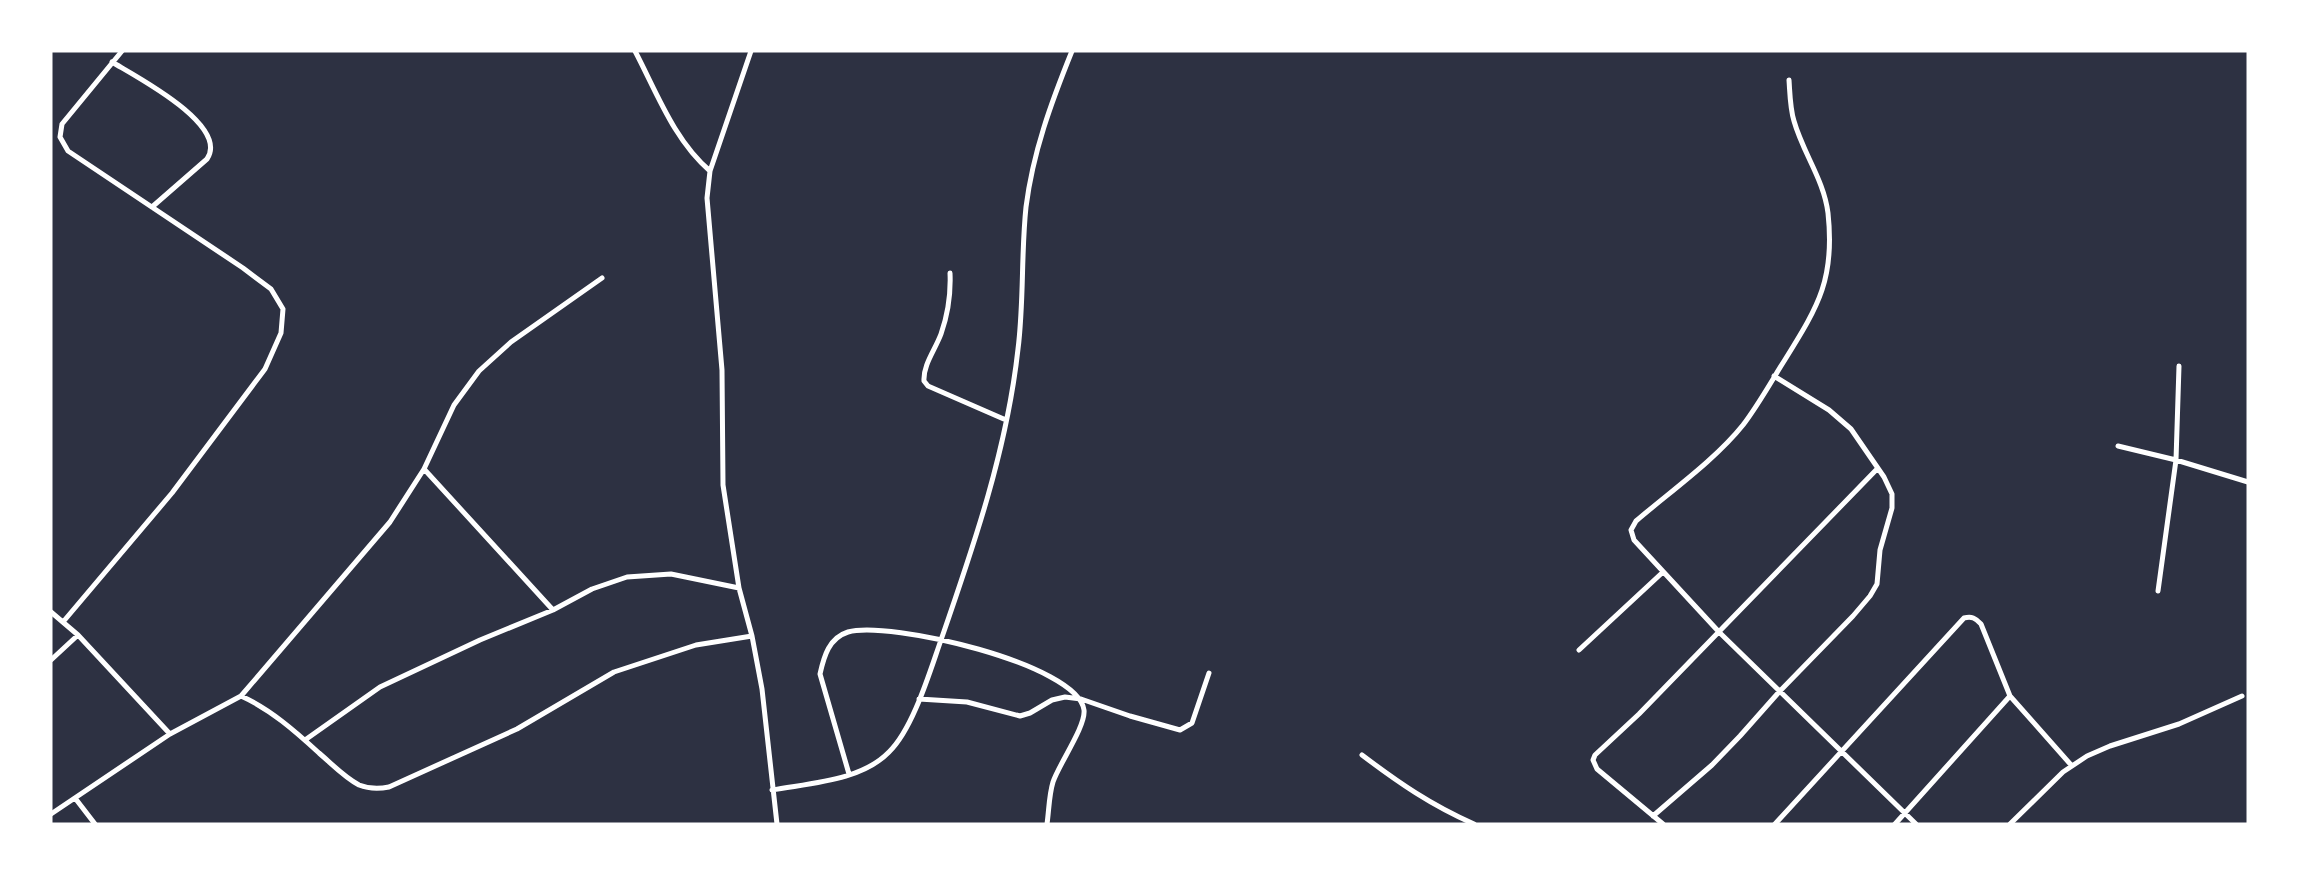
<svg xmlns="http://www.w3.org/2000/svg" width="2299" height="875" font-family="Ubuntu,sans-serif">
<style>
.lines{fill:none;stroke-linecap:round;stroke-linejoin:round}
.minor{stroke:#fff;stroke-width:5}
</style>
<rect width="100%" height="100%" fill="#2d3142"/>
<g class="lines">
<!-- minor -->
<path class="minor" d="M635,51C657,93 674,140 710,171
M751,51L710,171L707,198L722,370L723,485L739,588L752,636L762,689L777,824
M112,62C135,76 230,125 207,159L152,207
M1789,80C1790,94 1790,108 1794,121C1803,153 1824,180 1828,213C1835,278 1819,305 1786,358C1772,380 1759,404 1743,425C1715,460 1671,491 1636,521L1631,530L1634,540L1719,632L1916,824
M950,273C951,295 948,314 941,334C935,350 923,365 924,381L928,386L1006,420
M2118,446L2176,460L2248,482
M424,469L553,610
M2158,591L2176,460L2179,366
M51,612L78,635L170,734
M63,622L172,493L265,369L281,333L283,309L271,289L243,268L68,151L60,137L62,124L122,51
M1579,650L1663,572
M51,660L78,635
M241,696L390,522L424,469L454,405L479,371L511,342L602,278
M919,699L967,702L1020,716L1030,713L1052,700L1065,697L1081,699L1130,716L1180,730L1192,723L1209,673
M305,740L380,687L480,640L553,610L592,589L627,577L671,574L739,588
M1362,755C1399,783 1431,805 1474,824
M849,774L820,674C824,656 829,638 848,632C888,620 1078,664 1084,710C1086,726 1059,764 1053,782C1049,795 1049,810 1047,824
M772,790C810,783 861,781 889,752C913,729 930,671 941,640C974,545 1007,449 1018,349C1024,302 1021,254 1026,207C1033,152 1051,103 1072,51
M75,798L95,824
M51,814L170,734L241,696C270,709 295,731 319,753C332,764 344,777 359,785C369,789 379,789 389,787L517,729L614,672L696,645L752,636
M1653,816L1712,765L1740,736L1779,692L1853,616L1870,596L1877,584L1880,550L1892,508V494L1884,477L1851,429L1829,410L1774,376
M1663,824L1597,769L1593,760L1595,755L1639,714L1878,468
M1775,824L1964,618C1972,616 1975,618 1981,624L2010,696L2072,766
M1895,824L2010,696
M2010,824L2063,772L2087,756L2110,746L2179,724L2242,696"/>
</g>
<!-- border -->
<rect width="2299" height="875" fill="none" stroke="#ffffff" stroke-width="105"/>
</svg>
